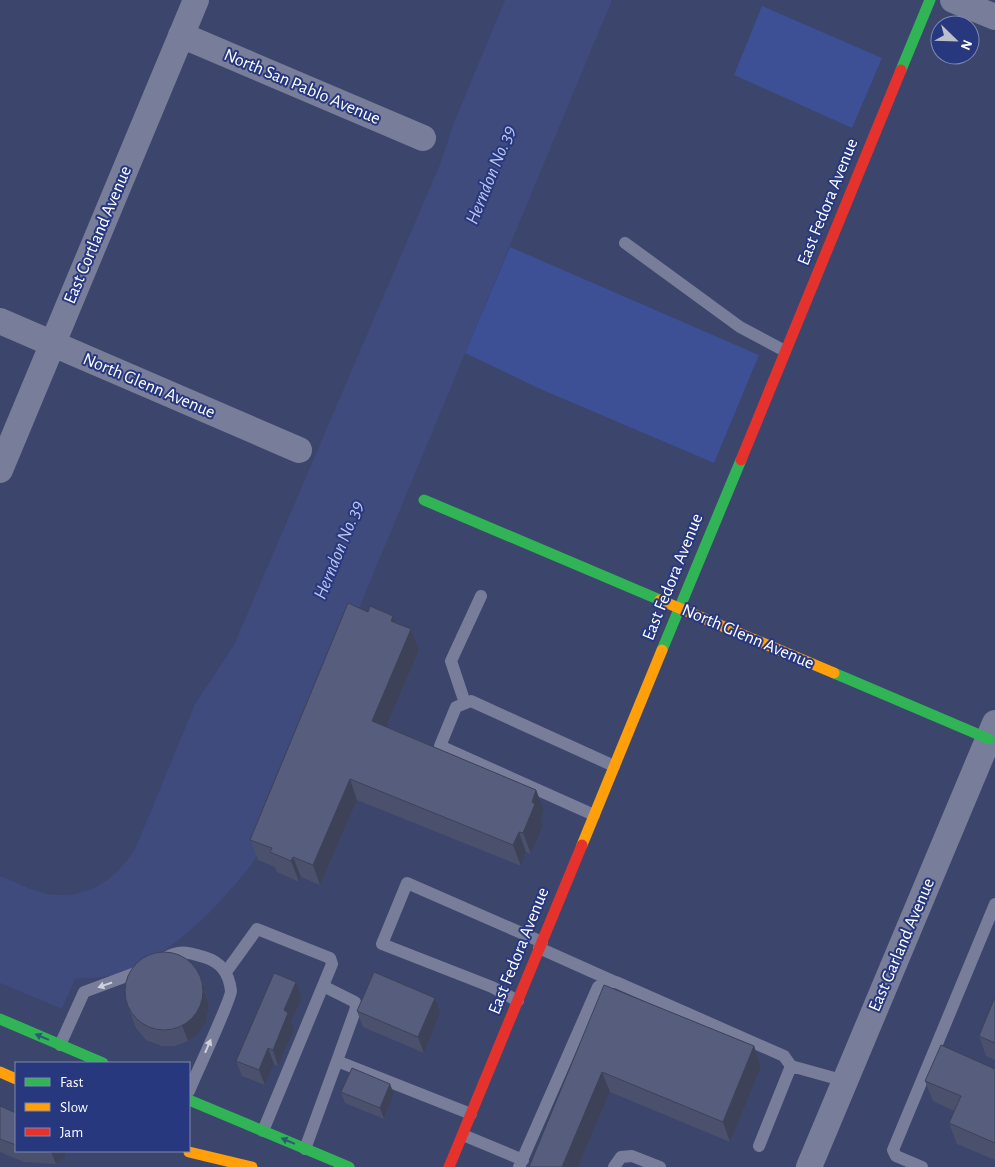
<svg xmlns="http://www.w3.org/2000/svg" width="995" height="1167" font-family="'Alegreya Sans',sans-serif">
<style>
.green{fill:#3d4f95}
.water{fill:#3f4a7d}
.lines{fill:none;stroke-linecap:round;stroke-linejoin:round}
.lane{stroke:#787d99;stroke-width:12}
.street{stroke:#787d99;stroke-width:26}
.fast{stroke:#30b455;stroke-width:11}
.slow{stroke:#ff9f0a;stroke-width:11}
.jam{stroke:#e5322d;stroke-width:11}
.wall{fill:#4b516c}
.shaded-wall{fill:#3d4258}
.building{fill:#575e7d;stroke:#3d4258}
.oneway{fill:#d0d2db}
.oneway2{fill:#2a5d72}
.labels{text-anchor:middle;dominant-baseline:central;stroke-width:4;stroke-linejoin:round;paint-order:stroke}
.street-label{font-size:18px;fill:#fff;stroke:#28387f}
.water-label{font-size:19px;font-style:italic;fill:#bbc5ed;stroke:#28387f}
</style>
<rect width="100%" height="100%" fill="#3c456b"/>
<!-- green -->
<path class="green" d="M762,6L882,58L852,128L734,75Z
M510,247L759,355L714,463L538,388L465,353Z"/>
<!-- water -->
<path class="water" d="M505,0H612L254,861C222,904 164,965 109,976C98,978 86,978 75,979L62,1009L0,983V876C14,881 28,889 43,893C83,902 117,881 136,847L195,704L234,645L441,162L453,125Z"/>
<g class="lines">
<!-- lane -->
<path class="lane" d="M625,243L740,327L785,351
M465,703L451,661L481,596
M594,815L440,746L456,707L471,701L614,766
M539,948L615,982
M161,960C178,950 185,951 204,957C221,962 229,973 231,991C231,1000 195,1076 189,1091
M226,972L257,929L330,958L332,964L263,1131
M323,986L355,1002L356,1008L337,1061
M518,1001L492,987L382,944L407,883L542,942
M60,1045L84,992L143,970
M791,1066L845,1081
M463,1135L523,1160
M305,1149L337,1061L471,1114
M519,1167L598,987L604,983L616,982L784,1056L791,1066L759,1146
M614,1167L621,1157L632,1156L660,1167
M922,1167L896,1156L893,1150L995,904"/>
<!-- street -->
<path class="street" d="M953,0L995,17
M181,35L423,138
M0,321L299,450
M0,470L196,0
M809,1167L995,723"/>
<!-- fast -->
<path class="fast" d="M901,70L930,0
M424,500L660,600
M662,650L741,460
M834,673L989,739
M0,1019L103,1063
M189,1100L349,1167"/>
<!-- slow -->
<path class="slow" d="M660,600L834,673
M582,845L662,650
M0,1072L16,1079
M189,1152L252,1167"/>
<!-- jam -->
<path class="jam" d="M741,460L901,70
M449,1167L582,845"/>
</g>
<!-- wall -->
<path class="wall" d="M368,612L393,616L396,623L411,629L419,650L386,727L536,790L544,810L541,818L543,825L531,854L526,852L521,866L357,800L320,885L301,877L299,882L277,872L275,867L258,860L250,840Z
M296,982L302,998L291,1022L294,1029L278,1066L274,1064L265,1085L242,1076L236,1061Z
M604,985L754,1046L761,1067L730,1142L610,1092L578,1167Z
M205,990L209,1005L206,1022L198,1034L188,1041L175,1046H162L146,1040L136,1028L125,999Z
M995,997V1060L986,1056L979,1036Z
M357,1011L440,1013L424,1053L363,1027Z
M995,1069V1160L957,1144L949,1123L954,1111L933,1101L925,1081Z
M341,1092L394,1094L384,1119L345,1103Z
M0,1106L16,1113V1151H65V1157L56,1164L24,1162L0,1152Z"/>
<!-- shaded-wall -->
<path class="shaded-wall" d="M393,616L401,636L391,621Z
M411,629L419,650L380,741L372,721Z
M350,779L357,800L320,885L313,865Z
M536,790L544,810L541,818L543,825L531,854L523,833L532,802Z
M519,832L526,852L521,866L513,845Z
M293,857L301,877L299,882L291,861Z
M199,974L209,1005L206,1022L198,1034L188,1041L182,1025Z
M296,982L302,998L291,1022L294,1029L278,1066L273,1050L284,1010Z
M435,998L440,1013L424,1053L418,1037Z
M754,1046L761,1067L730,1142L723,1122Z
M268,1048L274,1064L265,1085L259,1070Z
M602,1072L610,1092L578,1167H562Z
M390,1084L394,1094L384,1119L380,1108Z
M51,1151H65V1157L56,1164Z"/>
<!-- building -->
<path class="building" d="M348,603L368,612L370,606L393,616L391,621L411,629L372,721L536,790L532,802L535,804L523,833L519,832L513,845L350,779L313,865L293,857L291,861L270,852L272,848L250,840Z
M125 991a39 39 0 1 1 78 0a39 39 0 1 1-78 0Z
M374,972L435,998L418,1037L357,1011Z
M274,973L296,982L284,1010L288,1013L273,1050L268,1048L259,1070L236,1061Z
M604,985L754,1046L723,1122L602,1072L562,1167H529Z
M995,997V1043L979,1036Z
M941,1045L995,1069V1143L949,1123L961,1096L925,1081Z
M352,1068L390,1084L380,1108L341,1092Z
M0,1106L16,1113V1145L0,1139Z"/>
<!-- one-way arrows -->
<defs><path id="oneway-solid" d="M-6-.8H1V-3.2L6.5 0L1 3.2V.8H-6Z" transform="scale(1.25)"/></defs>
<g class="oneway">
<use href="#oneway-solid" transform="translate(105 985) rotate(161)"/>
<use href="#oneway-solid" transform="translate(208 1046) rotate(-67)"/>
</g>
<g class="oneway2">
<use href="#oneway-solid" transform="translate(42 1037) rotate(-157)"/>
<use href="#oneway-solid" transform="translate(288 1141) rotate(-157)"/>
</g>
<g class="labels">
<!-- street labels -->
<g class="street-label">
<text transform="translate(302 87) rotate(23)">North San Pablo Avenue</text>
<text transform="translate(828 202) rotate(-68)">East Fedora Avenue</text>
<text transform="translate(98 235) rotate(-67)">East Cortland Avenue</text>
<text transform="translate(149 386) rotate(23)">North Glenn Avenue</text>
<text transform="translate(673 577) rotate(-68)">East Fedora Avenue</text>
<text transform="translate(748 637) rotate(23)">North Glenn Avenue</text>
<text transform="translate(902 945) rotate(-67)">East Garland Avenue</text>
<text transform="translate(519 951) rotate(-68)">East Fedora Avenue</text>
</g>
<!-- water labels -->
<g class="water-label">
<text transform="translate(491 175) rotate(-68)">Herndon No. 39</text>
<text transform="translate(339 550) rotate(-68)">Herndon No. 39</text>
</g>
</g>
<!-- legend -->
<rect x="15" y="1062" width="175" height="90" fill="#28387f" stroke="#7e88b2"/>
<rect x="25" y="1078" width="25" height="8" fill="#30b455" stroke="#7e88b2"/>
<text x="60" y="1087" font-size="15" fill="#ffffff">Fast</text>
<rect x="25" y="1103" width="25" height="8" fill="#ff9f0a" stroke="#7e88b2"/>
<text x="60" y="1112" font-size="15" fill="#ffffff">Slow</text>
<rect x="25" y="1128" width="25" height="8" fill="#e5322d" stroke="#7e88b2"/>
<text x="60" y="1137" font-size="15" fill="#ffffff">Jam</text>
<!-- north arrow -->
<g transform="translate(955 40) rotate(113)"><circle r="24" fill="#28387f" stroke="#7e88b2"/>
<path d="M0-4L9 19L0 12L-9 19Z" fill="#bbbecb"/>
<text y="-8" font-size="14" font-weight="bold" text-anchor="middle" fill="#ffffff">N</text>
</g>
</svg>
